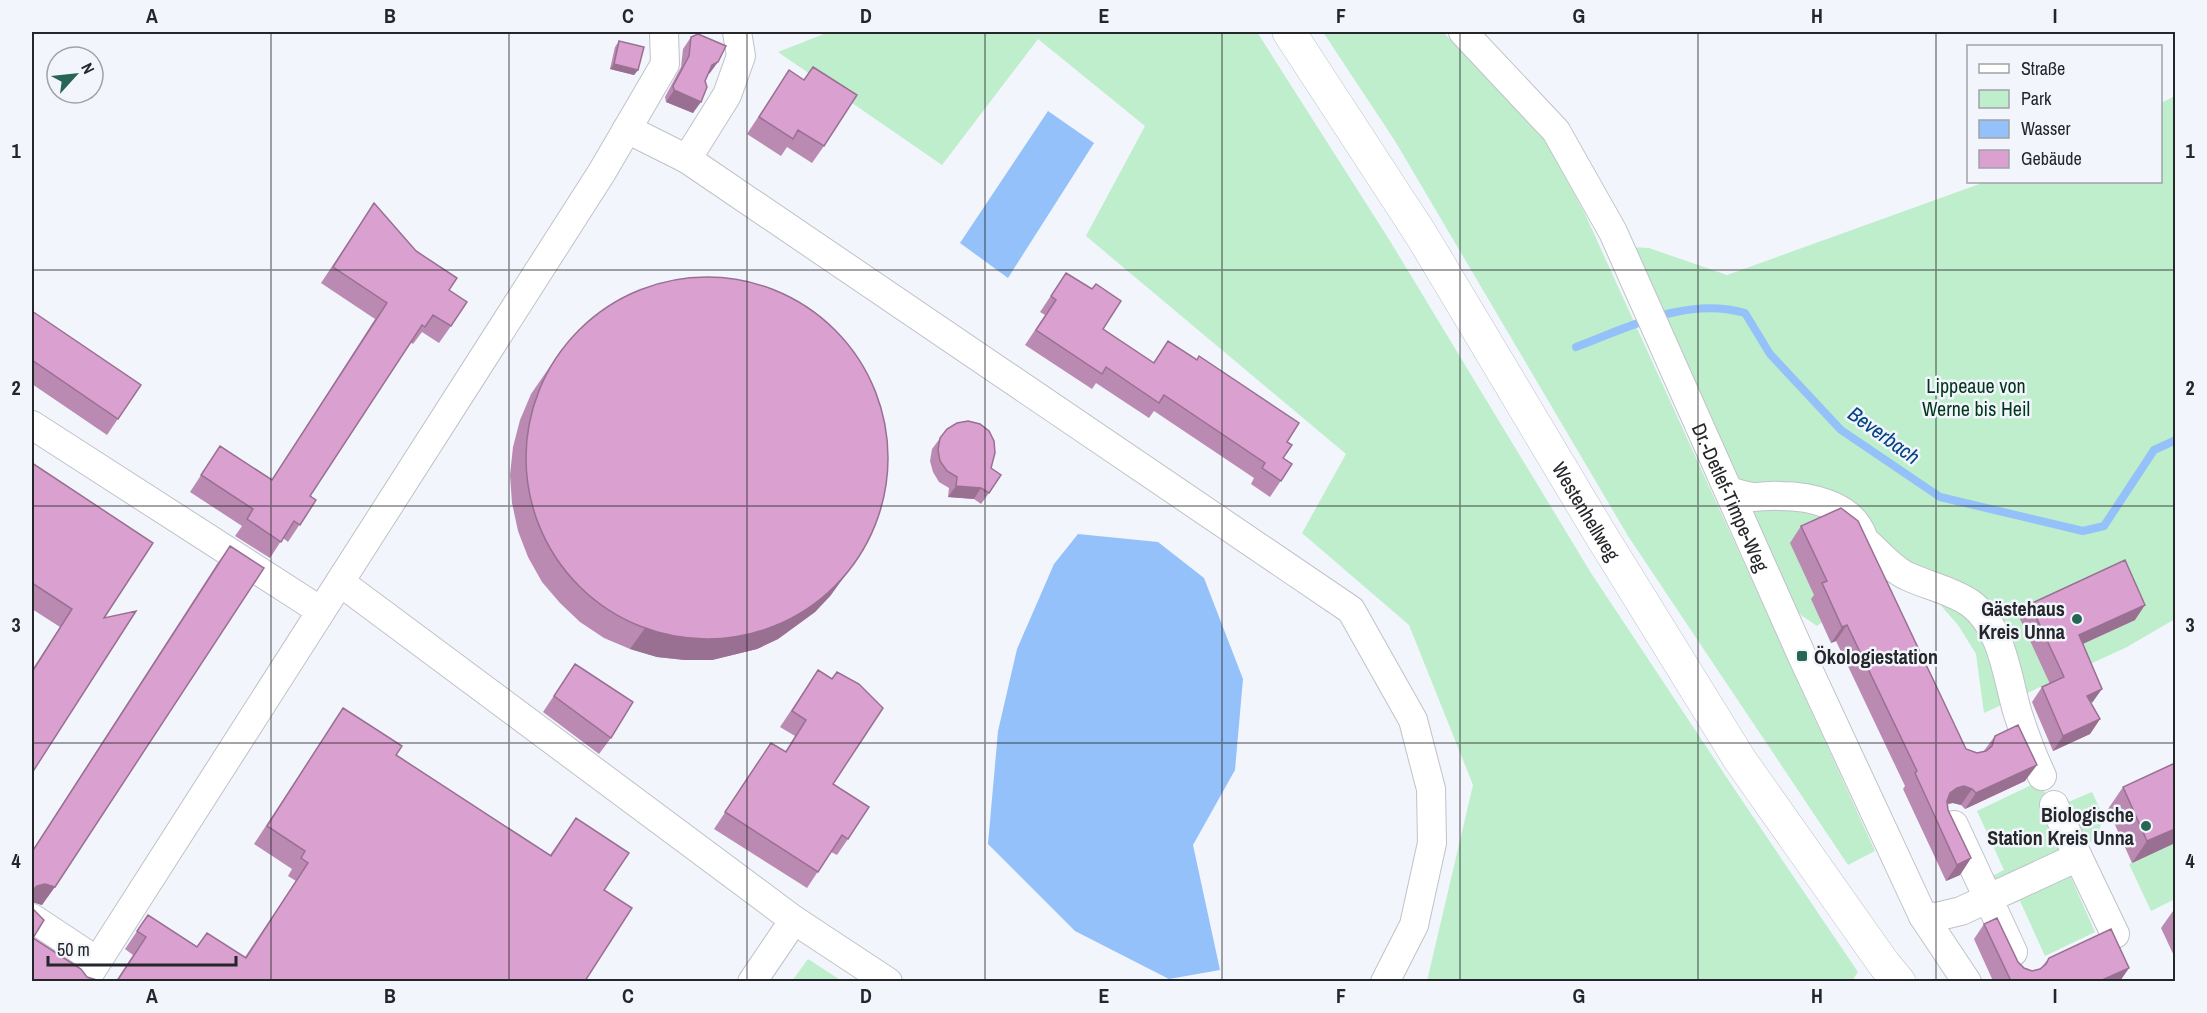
<svg xmlns="http://www.w3.org/2000/svg" width="2207" height="1013" font-family="'Archivo Narrow',sans-serif">
<style>
.green{fill:#beeecb}
.water{fill:#94c1f9}
.lines{fill:none;stroke-linecap:round;stroke-linejoin:round}
.stream{stroke:#94c1f9;stroke-width:8}
.minor-casing{stroke:#bfc2c8;stroke-width:30}
.major-casing{stroke:#bfc2c8;stroke-width:34}
.minor{stroke:#fff;stroke-width:28}
.major{stroke:#fff;stroke-width:33}
.wall{fill:#bb8ab3}
.shaded-wall{fill:#997092}
.building{fill:#daa0d0;stroke:#997092;stroke-width:1.5}
.grid{fill:none;stroke:#252629;stroke-width:1.5;stroke-opacity:0.55}
.poi-dot{fill:#276654;stroke:#f2f5fc;stroke-width:2}
.labels{text-anchor:middle;dominant-baseline:central;stroke-width:5;stroke-linejoin:round;paint-order:stroke}
.park-label{font-size:20px;fill:#003619;stroke:#f2f5fc}
.street-label{font-size:20px;fill:#252629;stroke:#f2f5fc}
.poi-label{font-size:20px;font-weight:bold;fill:#252629;stroke:#f2f5fc;text-anchor:end}
.water-label{font-size:21px;font-style:italic;fill:#024485;stroke:#f2f5fc}
.neatline{fill:none;stroke:#252629;stroke-width:2}
.grid-label{font-size:20px;text-anchor:middle;font-weight:bold;fill:#252629}
</style>
<rect width="100%" height="100%" fill="#f2f5fc"/>
<!-- green -->
<path class="green" d="M829,32H1257L1390,241L1591,573L1735,790L1858,972L1852,981H1427L1473,785L1409,625L1302,533L1346,454L1086,236L1145,126L1038,39L942,165L778,52Z
M1323,32H1443L1542,134L1585,214L1875,851L1848,865L1628,536L1395,141Z
M2175,96V619L2127,647L1984,713L1976,654L1958,625L1930,593L1895,580L1857,596L1817,626L1792,609L1630,247L1649,248L1727,275L1985,182H2160L2161,103Z
M2040,781L2062,833L2061,849L1990,886L1986,879L2004,870L1977,811Z
M2092,792L2104,818L2099,830L2102,837L2083,845L2068,802Z
M2175,843V899L2151,911L2129,864Z
M2068,871L2095,932L2045,956L2020,901L2003,908L2000,902Z
M808,959L842,981H792Z"/>
<!-- water -->
<path class="water" d="M1048,111L1094,143L1008,278L960,243Z
M1078,534L1158,542L1204,578L1243,679L1235,770L1193,845L1220,970L1169,979L1075,931L988,844L998,731L1017,649L1054,564Z"/>
<g class="lines">
<!-- stream -->
<path class="stream" d="M1576,347C1629,327 1688,296 1745,313L1770,354L1841,430L1940,497L2083,531L2104,526L2154,450L2176,440"/>
<defs>
<g id="minor">
<path id="s1" d="M1463,32L1556,131L1613,232L1802,656L1923,916L1967,982"/>
<path d="M627,129L687,159L727,95L741,56L737,32"/>
<path d="M687,159L1351,610L1413,720L1431,789L1432,843L1414,925L1385,982"/>
<path d="M32,425L321,611"/>
<path d="M1729,491C1736,493 1744,496 1752,497C1761,497 1771,495 1780,496C1811,496 1852,505 1863,537"/>
<path d="M1865,541C1877,551 1893,570 1907,576C1928,586 1951,590 1970,603C2002,626 2007,676 2017,711C2024,733 2032,755 2042,776"/>
<path d="M340,582L794,920L752,982"/>
<path d="M1954,825L2013,952"/>
<path d="M2078,857L2115,934"/>
<path d="M1923,916L1936,917L1961,911L2078,857L2054,805"/>
<path d="M32,918L97,961"/>
<path d="M794,920L888,982"/>
<path d="M84,982L602,172L665,64L664,32"/>
</g>
<g id="major">
<path id="s2" d="M1289,32L1422,236L1599,532L1740,760L1884,964L1899,982"/>
</g>
</defs>
<!-- minor casing -->
<use href="#minor" class="minor-casing"/>
<!-- major casing -->
<use href="#major" class="major-casing"/>
<!-- minor -->
<use href="#minor" class="minor"/>
<!-- major -->
<use href="#major" class="major"/>
</g>
<!-- wall -->
<path class="wall" d="M691,37L710,73L708,74L693,113L666,102L665,97L681,67L683,49Z
M619,41L638,70L634,75L610,69L615,47Z
M789,70L824,146L812,163L787,147L781,156L747,134Z
M374,203L449,290L451,326L439,343L422,332L413,344L410,342L310,496L316,500L288,542L283,538L270,558L235,536L242,526L190,492L220,446L272,480L375,319L321,283Z
M1066,273L1103,329L1153,363L1168,341L1287,442L1283,458L1292,464L1270,497L1251,484L1254,478L1154,411L1149,418L1096,383L1092,389L1025,345L1045,315L1040,312Z
M32,311L141,385L107,435L32,384Z
M562,349L831,595L815,612L778,639L757,649L712,660H685L657,657L630,649L604,638L580,622L560,603L542,582L528,557L518,531L512,503L510,475L513,447L520,420L531,394Z
M947,429L991,468L989,493L981,504L974,499L948,497L949,488L939,482L933,472L930,461L932,449Z
M32,463L104,618L32,773V670L60,627L32,609Z
M1801,526L1966,749L1977,753L1983,752L1995,736L2025,781L1965,809L1961,805L1953,803L1948,804V810L1971,858L1960,875L1946,881L1903,789L1905,786L1836,641L1831,643L1811,599L1814,595L1790,543Z
M230,546L42,905L32,902V851L217,564Z
M2030,604L2135,620L2083,644L2091,704L2100,719L2090,734L2053,751L2032,702L2042,687L2050,684L2020,619Z
M575,664L611,738L599,754L543,712Z
M818,670L833,784L848,839L837,855L831,852L807,888L714,829L771,743L785,752L795,736L780,727Z
M343,708L396,755L550,855L576,818L604,890L585,981H116L133,955L125,949L148,915L197,947L207,933L245,957L296,881L288,876L292,869L254,844Z
M2123,787L2175,843L2132,863L2108,809Z
M2175,910V958L2161,928L2173,911Z
M1984,924L2024,968L2032,971L2040,969L2049,958L2129,968L2120,981H1993L1974,939Z"/>
<!-- shaded-wall -->
<path class="shaded-wall" d="M718,62L710,73L704,76L712,65Z
M614,64L638,70L634,75L610,69Z
M674,90L701,102L693,113L666,102Z
M956,486L981,488L974,499L948,497Z
M860,555L831,595L815,612L778,639L757,649L712,660H685L657,657L630,649L645,628Z
M2145,605L2135,620L2069,650L2079,635Z
M1847,625L1836,641L1831,643L1842,627Z
M2102,689L2092,703L2087,696Z
M2100,719L2090,734L2053,751L2063,736Z
M2037,765L2025,781L1965,809L1976,793Z
M1964,786L1972,789L1961,805L1953,803L1946,804L1950,793L1957,788Z
M2175,829V843L2132,863L2147,841Z
M1971,858L1960,875L1946,881L1957,865Z
M45,884L55,887L42,905L32,902V891L37,886Z
M2129,968L2120,981H2100Z"/>
<!-- building -->
<path class="building" d="M698,34L726,46L718,62L712,65L705,81L707,87L701,102L674,90L673,86L689,56L691,37Z
M619,41L644,47L638,70L614,64Z
M813,67L857,95L824,146L798,130L793,139L759,117L789,70L804,80Z
M374,203L416,251L457,278L449,290L467,302L451,326L433,315L425,327L422,325L310,496L316,500L300,525L294,521L281,542L247,519L253,509L201,475L220,446L272,480L387,303L333,267Z
M1066,273L1092,289L1096,284L1121,301L1103,329L1154,363L1168,341L1197,360L1199,356L1299,423L1287,442L1292,445L1283,458L1292,464L1281,481L1262,468L1265,463L1164,395L1159,403L1106,367L1102,374L1036,330L1056,300L1051,296Z
M526 458a181 181 0 1 1 362 0a181 181 0 1 1-362 0Z
M32,311L141,385L118,419L32,360Z
M968,421L980,424L989,431L994,441L995,453L991,468L1001,475L989,493L981,488L956,486L957,477L947,471L940,461L938,450L940,438L947,429L957,423Z
M32,463L153,543L104,618L136,611L32,773V672L72,609L32,583Z
M1841,508L1858,521L1966,749L1977,753L1986,751L1992,746L1995,736L2018,725L2037,765L1976,793L1972,789L1964,786L1957,788L1950,793L1947,801L1948,810L1971,858L1957,865L1915,773L1917,771L1847,625L1842,627L1822,583L1827,581L1801,526Z
M230,546L264,568L55,887L45,884L37,886L32,891V852Z
M2125,560L2145,605L2079,635L2102,689L2087,696L2100,719L2063,736L2042,687L2064,677L2030,604Z
M575,664L633,702L611,738L554,696Z
M818,670L832,679L837,672L859,684L883,708L833,784L869,807L848,839L842,835L818,872L725,812L771,743L786,752L806,720L792,711Z
M343,708L402,746L396,755L551,856L576,818L629,853L604,890L632,908L585,981H117L146,937L137,931L148,915L197,947L207,933L246,958L308,863L301,858L305,851L267,826Z
M2175,763V829L2147,841L2123,787Z
M32,908L44,920L33,938L81,969L87,977L100,981H32Z
M1997,918L2018,962L2024,968L2032,971L2040,969L2046,964L2049,958L2111,929L2129,968L2100,981H2011L1984,924Z"/>
<!-- grid -->
<path class="grid" d="M271,32V982M509,32V982M747,32V982M985,32V982M1222,32V982M1460,32V982M1698,32V982M1936,32V982M32,270H2176M32,506H2176M32,743H2176"/>
<!-- markers -->
<g class="poi-dot">
<circle cx="2077" cy="619" r="6"/>
<rect x="1796" y="650" width="12" height="12" rx="3"/>
<circle cx="2146" cy="826" r="6"/>
</g>
<g class="labels">
<!-- park labels -->
<g class="park-label">
<text x="1976" y="385">Lippeaue von<tspan x="1976" dy="23">Werne bis Heil</tspan></text>
</g>
<!-- street labels -->
<g class="street-label">
<text stroke="none"><textPath href="#s1" startOffset="542">Dr.-Detlef-Timpe-Weg</textPath></text>
<text stroke="none"><textPath href="#s2" startOffset="564">Westenhellweg</textPath></text>
</g>
<!-- poi labels -->
<g class="poi-label">
<text x="2065" y="608">Gästehaus<tspan x="2065" dy="23">Kreis Unna</tspan></text>
<text x="1814" y="656" text-anchor="start">Ökologiestation</text>
<text x="2134" y="814">Biologische<tspan x="2134" dy="23">Station Kreis Unna</tspan></text>
</g>
<!-- water labels -->
<g class="water-label">
<text transform="translate(1884 435) rotate(36)">Beverbach</text>
</g>
</g>
<!-- border -->
<rect width="2207" height="1013" fill="none" stroke="#f2f5fc" stroke-width="66"/>
<!-- legend -->
<rect x="1967" y="45" width="195" height="138" fill="#f2f5fc" stroke="#a0a2a8" stroke-width="1.5"/>
<rect x="1979" y="64" width="30" height="9" fill="#ffffff" stroke="#a0a2a8" stroke-width="1.5"/>
<text x="2021" y="75" font-size="18" fill="#252629">Straße</text>
<rect x="1979" y="90" width="30" height="18" fill="#beeecb" stroke="#a0a2a8" stroke-width="1.5"/>
<text x="2021" y="105" font-size="18" fill="#252629">Park</text>
<rect x="1979" y="120" width="30" height="18" fill="#94c1f9" stroke="#a0a2a8" stroke-width="1.5"/>
<text x="2021" y="135" font-size="18" fill="#252629">Wasser</text>
<rect x="1979" y="150" width="30" height="18" fill="#daa0d0" stroke="#a0a2a8" stroke-width="1.5"/>
<text x="2021" y="165" font-size="18" fill="#252629">Gebäude</text>
<!-- north arrow -->
<g transform="translate(75 75) rotate(63)"><circle r="28" fill="#f2f5fc" stroke="#a0a2a8" stroke-width="1.5"/>
<path d="M0-4.5L10 22L0 15L-10 22Z" fill="#276654"/>
<text y="-9" font-size="16" font-weight="bold" text-anchor="middle" fill="#252629">N</text>
</g>
<!-- scale -->
<path d="M48 956v9h188v-9" fill="none" stroke="#252629" stroke-width="3"/>
<text x="57" y="956" font-size="18" fill="#252629" stroke="#f2f5fc" stroke-width="4.5" paint-order="stroke">50 m</text>
<rect x="33" y="33" width="2141" height="947" class="neatline"/>
<g class="grid-label">
<text x="152" y="23">A</text>
<text x="390" y="23">B</text>
<text x="628" y="23">C</text>
<text x="866" y="23">D</text>
<text x="1104" y="23">E</text>
<text x="1341" y="23">F</text>
<text x="1579" y="23">G</text>
<text x="1817" y="23">H</text>
<text x="2055" y="23">I</text>
<text x="16" y="158">1</text>
<text x="2190" y="158">1</text>
<text x="16" y="395">2</text>
<text x="2190" y="395">2</text>
<text x="16" y="632">3</text>
<text x="2190" y="632">3</text>
<text x="16" y="868">4</text>
<text x="2190" y="868">4</text>
<text x="152" y="1003">A</text>
<text x="390" y="1003">B</text>
<text x="628" y="1003">C</text>
<text x="866" y="1003">D</text>
<text x="1104" y="1003">E</text>
<text x="1341" y="1003">F</text>
<text x="1579" y="1003">G</text>
<text x="1817" y="1003">H</text>
<text x="2055" y="1003">I</text>
</g>
</svg>
